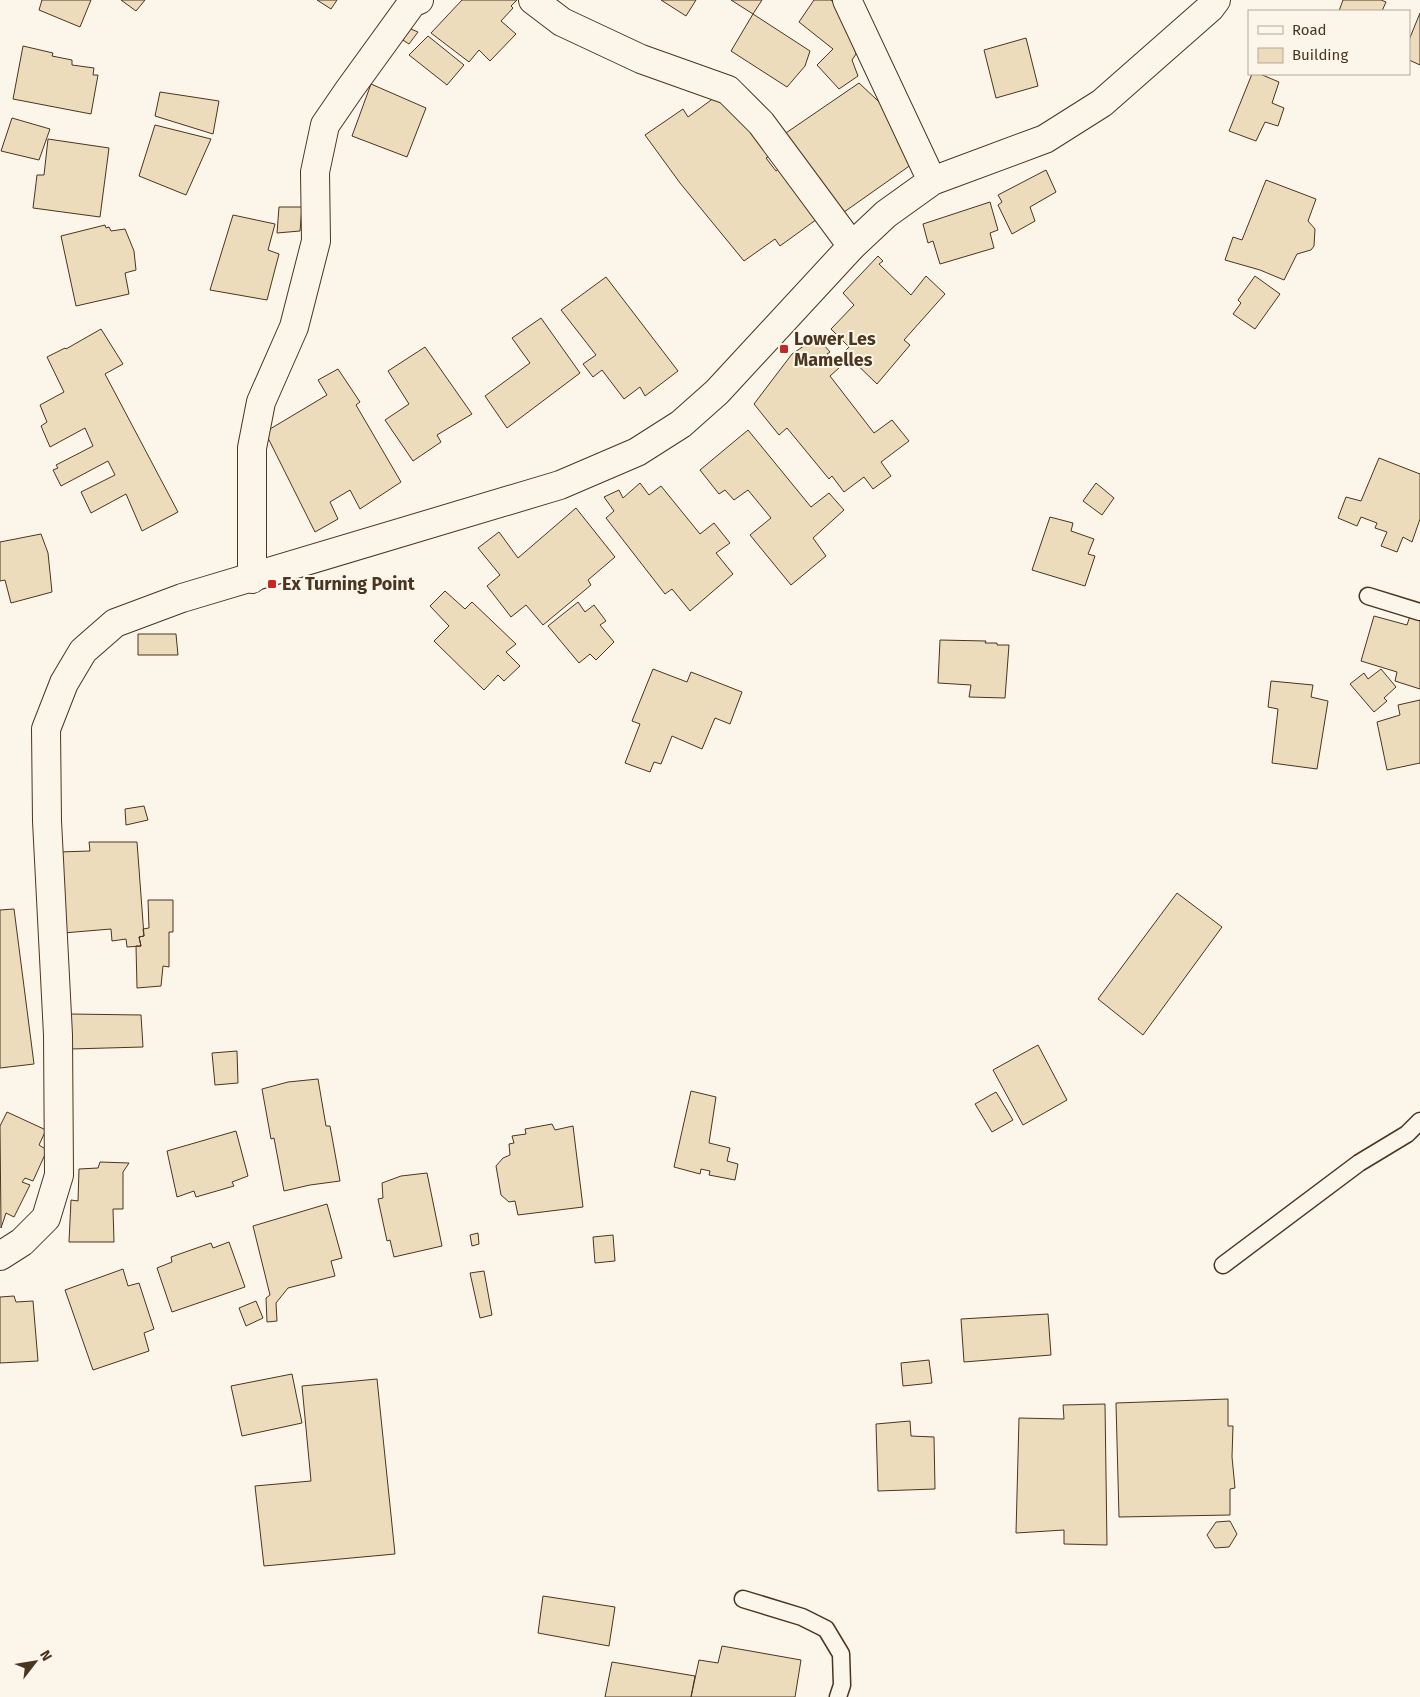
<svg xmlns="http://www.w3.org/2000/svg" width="1420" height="1697" font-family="'Fira Sans',sans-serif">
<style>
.building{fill:#ecdcbc;stroke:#4a3520}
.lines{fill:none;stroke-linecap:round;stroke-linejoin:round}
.lane-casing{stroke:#4a3520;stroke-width:19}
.street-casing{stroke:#4a3520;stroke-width:30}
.lane{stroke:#fbf6e9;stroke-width:16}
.street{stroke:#fbf6e9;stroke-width:28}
.poi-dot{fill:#c62828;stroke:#fbf6e9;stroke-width:2}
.labels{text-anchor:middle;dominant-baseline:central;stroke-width:4;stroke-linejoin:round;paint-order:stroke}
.poi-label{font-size:18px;font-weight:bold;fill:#4a3520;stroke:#fbf6e9;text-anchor:start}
</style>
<rect width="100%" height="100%" fill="#fbf6e9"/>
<!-- building -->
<path class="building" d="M42,0H91L80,27L39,10Z
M121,0H145L136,11Z
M317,0H337L331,9Z
M462,0H517L511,6L513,8L501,21L516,34L490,61L479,50L469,62L431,33Z
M661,0H696L686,16Z
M731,0H762L753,14Z
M814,0H831L860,31L854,48L856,54L852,60L858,76L839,89L817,65L833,49L799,22Z
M1343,0H1381L1386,2L1382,11H1339Z
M1420,13V65L1409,60V40Z
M753,14L810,51L805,66L787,87L731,51Z
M406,27L418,32L409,44L398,37Z
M428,36L464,65L447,85L409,55Z
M1026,38L1038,86L996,98L984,50Z
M23,46L53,53L52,56L72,60V65L94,68L93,75H98L91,114L13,99Z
M1252,74H1260L1279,82L1272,103L1284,108L1278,126L1265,122L1256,141L1229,131Z
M859,83L893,115L915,162L837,217L780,137Z
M371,84L426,108L407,157L352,136Z
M160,92L219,101L213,134L155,116Z
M718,95L762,137L757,140L770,156L766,158L776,171L785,164L824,214L780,246L775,239L744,261L680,183L645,135L683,109L688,117Z
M12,118L50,129L39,160L1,151Z
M155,125L211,139L186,195L139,176Z
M48,139L109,148L100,217L33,208L37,175H44Z
M1046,170L1056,192L1030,207L1035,221L1012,234L998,205L1002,202L998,195Z
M1266,180L1316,199L1308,221L1315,229L1314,246L1311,250L1297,254L1284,280L1260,270L1225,260L1233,237L1242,240Z
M990,202L998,230L990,233L994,248L940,264L933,241L928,243L923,224Z
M279,207H302L300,231L277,233Z
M233,215L275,224L268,250L279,254L267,300L210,290Z
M105,225L106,228L109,227L111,231L125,229L134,251L136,270L125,273L129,294L76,306L61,236Z
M878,256L883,261L879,264L911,295L926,276L945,294L904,340L910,345L877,384L844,352L849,347L831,329L854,305L843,293Z
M1255,276L1280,294L1255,329L1233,314L1241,303L1238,300Z
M606,277L678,371L645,396L640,387L624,399L602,370L593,377L583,364L596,355L561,310Z
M541,318L580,373L507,428L485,396L530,363L512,338Z
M101,329L123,364L105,374L178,512L142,531L126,494L91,513L81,492L115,475L108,461L61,486L53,470L58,468L56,465L93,446L85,428L50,447L41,426L47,422L40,405L64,392L47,357L65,348L66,349Z
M817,337L830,352L827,354L839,368L830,376L874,433L892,420L909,441L881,462L891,476L873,489L864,477L844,492L832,476L829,479L787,428L779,435L754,404L792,354Z
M425,347L472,414L437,435L441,442L413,461L385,420L409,404L388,371Z
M338,369L360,402L356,405L401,482L360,509L350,490L330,502L338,519L315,532L265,432L327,395L318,380Z
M748,430L811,507L829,493L844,510L813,538L826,556L791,585L750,535L771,518L748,490L734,500L725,490L719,494L700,470Z
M1379,458L1420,474V519L1412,542L1403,537L1397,552L1381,546L1387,532L1375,528L1377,523L1361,517L1357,526L1338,518L1346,497L1361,501Z
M640,483L649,495L661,486L700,534L714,523L730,543L716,553L733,574L690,611L672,589L665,594L606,518L614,511L604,497L619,490L623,498Z
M1096,483L1114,498L1102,515L1083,501Z
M576,508L615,557L588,580L591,585L543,625L526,605L511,617L487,586L500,575L478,548L499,532L518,558Z
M1050,517L1073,523L1071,531L1094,539L1088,554L1095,556L1085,586L1032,570Z
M41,534L48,553L52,592L11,603L5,580L0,581V542Z
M445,591L465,609L472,602L516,644L506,652L520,666L504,681L498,675L484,690L434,641L449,626L430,606Z
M578,602L585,612L594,605L606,621L600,625L614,642L596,660L590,654L579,663L548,626Z
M1374,616L1407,625L1410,616L1420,619V689L1395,681L1397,672L1361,661Z
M138,634H176L178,655H138Z
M940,640L986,641L985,643H997V645H1009L1005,698L969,697L971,685L938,683Z
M653,669L687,682L691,672L742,692L730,724L715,718L702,749L672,736L661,764L654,762L650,772L625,763L640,724L632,721Z
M1381,669L1396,687L1384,698L1387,701L1374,712L1350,684L1364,673L1368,679Z
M1271,681L1313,685L1311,697L1328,701L1317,769L1272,763L1278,709L1268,707Z
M1420,700V763L1387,770L1377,722L1400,715L1398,705Z
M144,806L148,820L126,825L125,809Z
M89,842H137L144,936L139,937L141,946L127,947L126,939L112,941L111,929L63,933L58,852L90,851Z
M1177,893L1222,927L1143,1035L1098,999Z
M148,900H173V932H169V967L163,966L161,986L137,988L136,946H141L139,937L144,936L143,929L149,928Z
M14,909L34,1064L0,1068V910Z
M70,1014L141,1015L143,1047L70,1049Z
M1038,1045L1067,1100L1023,1125L993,1070Z
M237,1051L238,1083L215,1085L212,1053Z
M318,1079L326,1126H330L340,1181L310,1185L284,1191L274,1138L271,1139L262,1089L288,1082Z
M691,1091L716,1097L709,1143L730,1148L727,1161L738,1164L735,1180L709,1175L710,1171L701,1169L700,1174L674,1167Z
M996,1092L1013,1120L992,1132L975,1104Z
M7,1112L46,1130L39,1145L47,1150L33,1181L25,1178L22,1182L30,1185L14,1217L6,1213L1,1228L0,1126Z
M552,1124L555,1130L573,1126L583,1207L518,1215L515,1201L509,1202L501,1195L496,1166L503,1158L510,1155L509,1144L514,1143L512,1136L526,1134L525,1129Z
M236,1131L248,1176L232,1182L234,1186L196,1197L194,1191L177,1197L167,1151Z
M100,1162L129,1163L123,1172V1209H113L114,1242H69L71,1200L78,1201L79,1169L98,1168Z
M427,1173L442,1246L394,1257L390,1240L387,1241L378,1199L383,1198L382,1183L401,1176Z
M327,1204L342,1258L331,1261L335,1276L288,1288L276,1303L277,1321L267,1322L266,1298L270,1295L253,1226Z
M478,1233L479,1244L472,1246L470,1235Z
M613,1235L615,1261L595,1263L593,1237Z
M229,1242L245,1287L172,1312L157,1268L172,1262L171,1257L211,1243L213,1248Z
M123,1269L128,1286L139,1283L154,1329L144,1333L149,1351L93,1370L65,1290Z
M484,1271L492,1315L480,1318L470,1273Z
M14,1296L16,1302L33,1301L38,1361L0,1363V1297Z
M256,1301L263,1318L246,1326L239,1308Z
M1048,1314L1051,1355L964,1362L961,1319Z
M929,1360L932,1383L903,1386L901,1363Z
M292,1374L302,1423L242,1436L231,1386Z
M377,1379L395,1554L264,1566L255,1486L311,1481L302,1386Z
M1228,1399V1426H1233L1232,1457L1235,1488L1230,1489V1515L1119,1517L1116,1403Z
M1105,1404L1107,1545L1064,1544V1530L1016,1533L1019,1418L1064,1419L1063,1405Z
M910,1421L911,1436L934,1437L935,1489L878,1491L876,1424Z
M1230,1521L1237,1534L1229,1547L1215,1548L1207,1535L1216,1522Z
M543,1596L615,1607L609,1646L538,1633Z
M722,1646L801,1660L795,1697H691L699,1660L718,1663Z
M612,1662L695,1676L691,1697H605Z"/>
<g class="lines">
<defs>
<path id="lane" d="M1368,596L1420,612
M1223,1265L1359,1163L1407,1134L1420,1121
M743,1599L802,1617L826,1629L841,1654L842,1685L838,1697"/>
<path id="street" d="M533,0L562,22L641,59L728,90L761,123L852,246
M847,0L932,181
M252,579V448L261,402L294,327L316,241L315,172L325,125L349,90L412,3L419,0
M0,1256L22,1242L46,1218L59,1175L58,1035L47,821L46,729L64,683L83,651L115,623L182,598L560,485L637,452L681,424L717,392L852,246L886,214L932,181L1045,139L1102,103L1210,8L1216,0"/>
</defs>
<!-- lane casing -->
<use href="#lane" class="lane-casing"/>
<!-- street casing -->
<use href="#street" class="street-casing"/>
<!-- lane -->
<use href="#lane" class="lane"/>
<!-- street -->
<use href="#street" class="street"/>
</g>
<!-- markers -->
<g class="poi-dot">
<rect x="779" y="344" width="10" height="10" rx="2.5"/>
<rect x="267" y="579" width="10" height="10" rx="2.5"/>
</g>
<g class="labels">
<!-- poi labels -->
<g class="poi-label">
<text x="794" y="339">Lower Les<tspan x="794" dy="21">Mamelles</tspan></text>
<text x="282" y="584">Ex Turning Point</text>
</g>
</g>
<!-- legend -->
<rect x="1248" y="10" width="162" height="65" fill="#fbf6e9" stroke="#b4a999"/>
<rect x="1258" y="26" width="25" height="8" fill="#fbf6e9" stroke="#b4a999"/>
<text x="1292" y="35" font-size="15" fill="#4a3520">Road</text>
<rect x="1258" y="48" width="25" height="15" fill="#ecdcbc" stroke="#b4a999"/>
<text x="1292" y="60" font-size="15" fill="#4a3520">Building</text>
<!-- north arrow -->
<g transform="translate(35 1662) rotate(59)" stroke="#fbf6e9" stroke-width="4" paint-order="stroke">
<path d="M0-4L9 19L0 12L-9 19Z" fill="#4a3520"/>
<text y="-8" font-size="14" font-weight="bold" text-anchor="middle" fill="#4a3520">N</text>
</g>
</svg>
